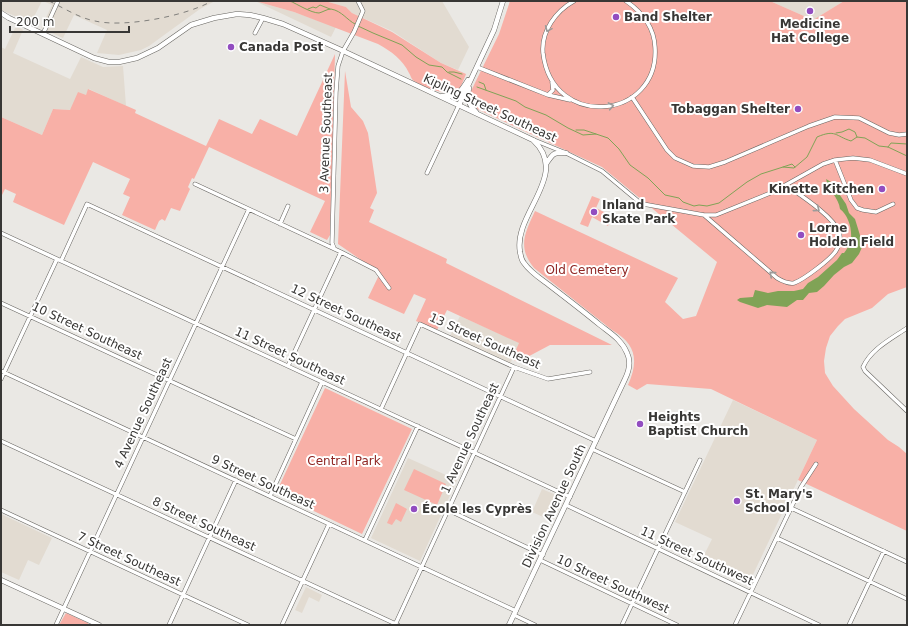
<svg xmlns="http://www.w3.org/2000/svg" width="908" height="626" font-family="'DejaVu Sans',sans-serif">
<style>
.built{fill:#e2dbd1}
.green{fill:#f8b0a7}
.water{fill:#80a356}
.lines{fill:none;stroke-linecap:round;stroke-linejoin:round}
.stream{stroke:#80a356;stroke-width:1}
.minor-casing{stroke:#676561;stroke-width:4.5}
.tertiary-casing{stroke:#676561;stroke-width:5.5}
.minor{stroke:#fff;stroke-width:3.5}
.tertiary{stroke:#fff;stroke-width:4.5}
.rail{stroke:#807f7c;stroke-width:1;stroke-dasharray:5 5;stroke-linecap:butt}
.oneway{stroke:#9c9b9a}
.poi-dot{fill:#924dc0;stroke:#fff;stroke-width:1.5}
.labels{text-anchor:middle;dominant-baseline:central;stroke-width:4;stroke-linejoin:round;paint-order:stroke}
.poi-label{font-size:12px;font-weight:bold;fill:#383735;stroke:#fff;text-anchor:start}
.street-label{font-size:12px;fill:#383735;stroke:#fff}
.park-label{font-size:12px;fill:#8e2522;stroke:#fff}
</style>
<rect width="100%" height="100%" fill="#eae8e4"/>
<!-- built -->
<path class="built" d="M1,1H42L31,23L1,10Z
M43,1H215L200,9L149,46L141,50L119,55L97,53L107,30L74,15L63,38L41,28L52,5Z
M255,1L294,12L336,27L331,37Z
M325,1H442L469,47L458,70L441,63L392,31L352,13L346,7Z
M770,1H844L813,20Z
M16,26L23,30L13,53L70,79L81,57L103,67L123,66L126,106L89,89L86,95L70,110L53,109L42,135L1,117V47L5,49Z
M460,316L520,343L510,364L450,336Z
M733,400L817,440L748,585L700,563L712,539L675,522Z
M408,458L457,480L420,561L371,538Z
M542,489L563,498L552,521L532,512Z
M1,514L52,538L39,565L28,560L19,580L1,572Z
M306,587L322,595L319,602L309,597L302,613L295,610Z"/>
<!-- green -->
<path class="green" d="M255,1H325L346,7L352,13L392,32L441,63L466,74C464,79 461,87 458,91C451,98 416,85 412,79C411,78 410,74 409,73C403,60 391,51 378,44L294,12Z
M510,1H770L813,20L844,1H907V287L888,294L872,308L845,319L838,326L830,336L826,348L824,361L825,373L833,386L854,409L888,440L899,447L907,454V531L798,480L817,440L711,389L647,384L637,390L628,385C639,360 636,344 612,330L534,268C517,247 525,233 535,211L678,278L665,302L683,319L696,316L717,262L602,167L479,110C471,105 469,99 471,91L499,34Z
M335,54L330,235L327,240L310,232L325,201L209,147L194,179L192,178L188,187L190,189L180,211L171,208L165,221L162,219L159,221L155,230L122,215L130,197L123,194L130,179L93,162L64,225L13,202L16,194L5,189L1,197V117L42,135L53,109L70,110L78,92L86,95L88,89L136,110L135,113L206,146L219,119L252,134L260,119L297,136Z
M345,71L351,107L363,121L368,133L377,193L370,208L374,210L369,222L447,259L446,263L612,345H550L518,362L512,359L519,343L447,310L437,330L416,321L426,299L414,294L404,314L368,298L380,273L338,244Z
M592,196L600,199L596,208L612,216L608,226L592,217L588,227L580,224Z
M325,388L412,429L362,534L276,493Z
M414,469L446,484L437,505L404,490Z
M396,503L407,509L401,522L396,519L392,525L387,523Z
M66,613L88,623L89,625H59Z"/>
<!-- water -->
<path class="water" d="M826,179L831,182L846,204L849,213L855,219L863,245L859,254L852,263L844,267L834,275L824,286L817,292L809,293L803,300H797L787,307L767,305L758,308L740,302L737,300L740,298L753,297L755,290L768,293L778,291H794L803,289L808,283L818,277L837,260L842,253H844C847,249 851,243 851,238C852,228 848,215 840,209C839,198 828,190 826,179Z"/>
<g class="lines">
<!-- stream -->
<path class="stream" d="M290,1C297,4 311,13 319,13C323,12 327,9 331,9C342,11 347,20 355,24
M308,9L313,7L316,8L320,5L330,9
M358,26L373,33L402,45L416,57L429,65L442,67L447,72L461,79
M449,72H454L462,74
M479,82L484,84L486,90
M477,87L516,101L525,107L546,115L568,128L583,135L596,134L608,138L619,149L630,165L648,178L665,195L679,198L683,202L694,206L699,205L707,206L719,203L747,182L761,174L783,167L794,168L807,157L817,137C836,129 835,136 851,141L857,137L865,138L879,146L888,147L907,156
M576,130H584L596,134
M836,133L842,132L849,129L855,132L857,137
M888,147L891,143L907,144
M783,167L792,164L795,167"/>
<defs>
<path id="minor" d="M574,1C556,11 541,31 543,53C552,131 660,120 655,47C654,27 642,12 626,1
M255,33L263,18
M43,34L58,1
M477,67L548,95L570,100
M548,95L553,90L552,82
M632,97L667,150L675,158L693,166L709,167L725,162L809,126L835,117L859,118L889,133L899,135L907,134
M534,140L566,153L602,171L638,201L643,204L704,215H716L773,192L823,164L835,160L853,158L870,160L907,174
M835,160L851,200L857,208L863,210L876,212L893,204
M427,173L459,105
M195,184L341,252L376,270L389,288
M704,215L777,278C782,281 788,284 794,283C803,280 833,258 837,249C840,245 841,237 839,232C833,216 800,195 786,185
M280,224L288,206
M1,233L570,497
M334,248L332,243L336,92L338,66L343,51L354,32L363,11L358,1
M61,261L87,204L596,441
M1,303L296,439
M907,328C891,339 871,349 863,367L865,371L907,411
M288,366L341,252
M1,371L516,611
M1,379L57,259
M381,409L420,324L514,367L548,379L590,372
M1,441L398,625
M592,449L685,492
M270,496L322,382
M566,505L819,625
M791,508L907,562
M1,510L248,625
M448,510L543,555
M777,538L907,599
M365,540L418,426
M540,560L677,625
M514,615L535,625
M56,625L249,209
M169,625L236,480
M282,625L329,524
M395,625L514,367
M622,625L700,460
M735,625L801,487L816,464
M849,625L884,551"/>
<path id="tertiary" d="M1,13L9,18L94,58L109,62H119L137,58L158,48L191,25L214,18L237,14L250,15L263,18L283,24L339,49L533,140C571,175 513,213 520,252C521,256 521,260 524,263C530,272 541,279 549,285C566,298 583,311 600,325C610,333 622,340 627,353C631,361 629,371 625,379L509,625
M469,88C467,98 468,104 476,112
M442,96C458,98 460,92 468,80
M459,105L494,30L503,1
M546,164C553,153 554,152 566,153
M1,580L99,625"/>
</defs>
<!-- minor casing -->
<use href="#minor" class="minor-casing"/>
<!-- tertiary casing -->
<use href="#tertiary" class="tertiary-casing"/>
<!-- minor -->
<use href="#minor" class="minor"/>
<!-- tertiary -->
<use href="#tertiary" class="tertiary"/>
<!-- rail -->
<path class="rail" d="M49,1C64,8 79,18 95,21C124,28 186,16 212,1"/>
</g>
<!-- one-way arrows -->
<defs><path id="oneway-chevron" d="M-2-3.5L2.5 0L-2 3.5" fill="none" stroke-width="1.6" stroke-linecap="round" stroke-linejoin="round"/></defs>
<g class="oneway">
<use href="#oneway-chevron" transform="translate(548 29) rotate(114)"/>
<use href="#oneway-chevron" transform="translate(611 106) rotate(-11)"/>
<use href="#oneway-chevron" transform="translate(817 209) rotate(37)"/>
<use href="#oneway-chevron" transform="translate(772 274) rotate(-139)"/>
</g>
<!-- markers -->
<g class="poi-dot">
<circle cx="810" cy="11" r="4"/>
<circle cx="616" cy="17" r="4"/>
<circle cx="231" cy="47" r="4"/>
<circle cx="798" cy="109" r="4"/>
<circle cx="882" cy="189" r="4"/>
<circle cx="594" cy="212" r="4"/>
<circle cx="801" cy="235" r="4"/>
<circle cx="640" cy="424" r="4"/>
<circle cx="737" cy="501" r="4"/>
<circle cx="414" cy="509" r="4"/>
</g>
<g class="labels">
<!-- poi labels -->
<g class="poi-label">
<text x="624" y="17">Band Shelter</text>
<text x="810" y="24" text-anchor="middle">Medicine<tspan x="810" dy="14">Hat College</tspan></text>
<text x="239" y="47">Canada Post</text>
<text x="790" y="109" text-anchor="end">Tobaggan Shelter</text>
<text x="874" y="189" text-anchor="end">Kinette Kitchen</text>
<text x="602" y="205">Inland<tspan x="602" dy="14">Skate Park</tspan></text>
<text x="809" y="228">Lorne<tspan x="809" dy="14">Holden Field</tspan></text>
<text x="648" y="417">Heights<tspan x="648" dy="14">Baptist Church</tspan></text>
<text x="745" y="494">St. Mary's<tspan x="745" dy="14">School</tspan></text>
<text x="422" y="509">École les Cyprès</text>
</g>
<!-- street labels -->
<g class="street-label">
<text transform="translate(490 108) rotate(25)">Kipling Street Southeast</text>
<text transform="translate(326 133) rotate(-88)">3 Avenue Southeast</text>
<text transform="translate(346 313) rotate(25)">12 Street Southeast</text>
<text transform="translate(87 331) rotate(25)">10 Street Southeast</text>
<text transform="translate(485 341) rotate(24)">13 Street Southeast</text>
<text transform="translate(290 356) rotate(25)">11 Street Southeast</text>
<text transform="translate(143 413) rotate(-65)">4 Avenue Southeast</text>
<text transform="translate(470 438) rotate(-65)">1 Avenue Southeast</text>
<text transform="translate(263 482) rotate(25)">9 Street Southeast</text>
<text transform="translate(554 506) rotate(-65)">Division Avenue South</text>
<text transform="translate(204 524) rotate(25)">8 Street Southeast</text>
<text transform="translate(697 556) rotate(25)">11 Street Southwest</text>
<text transform="translate(129 559) rotate(25)">7 Street Southeast</text>
<text transform="translate(613 584) rotate(25)">10 Street Southwest</text>
</g>
<!-- park labels -->
<g class="park-label">
<text x="587" y="270">Old Cemetery</text>
<text x="344" y="461">Central Park</text>
</g>
</g>
<!-- border -->
<rect width="908" height="626" fill="none" stroke="#383735" stroke-width="4"/>
<!-- scale -->
<path d="M10 26v6h119v-6" fill="none" stroke="#383735" stroke-width="2"/>
<text x="16" y="26" font-size="12" fill="#383735" stroke="#ffffff" stroke-width="3" paint-order="stroke">200 m</text>
</svg>
